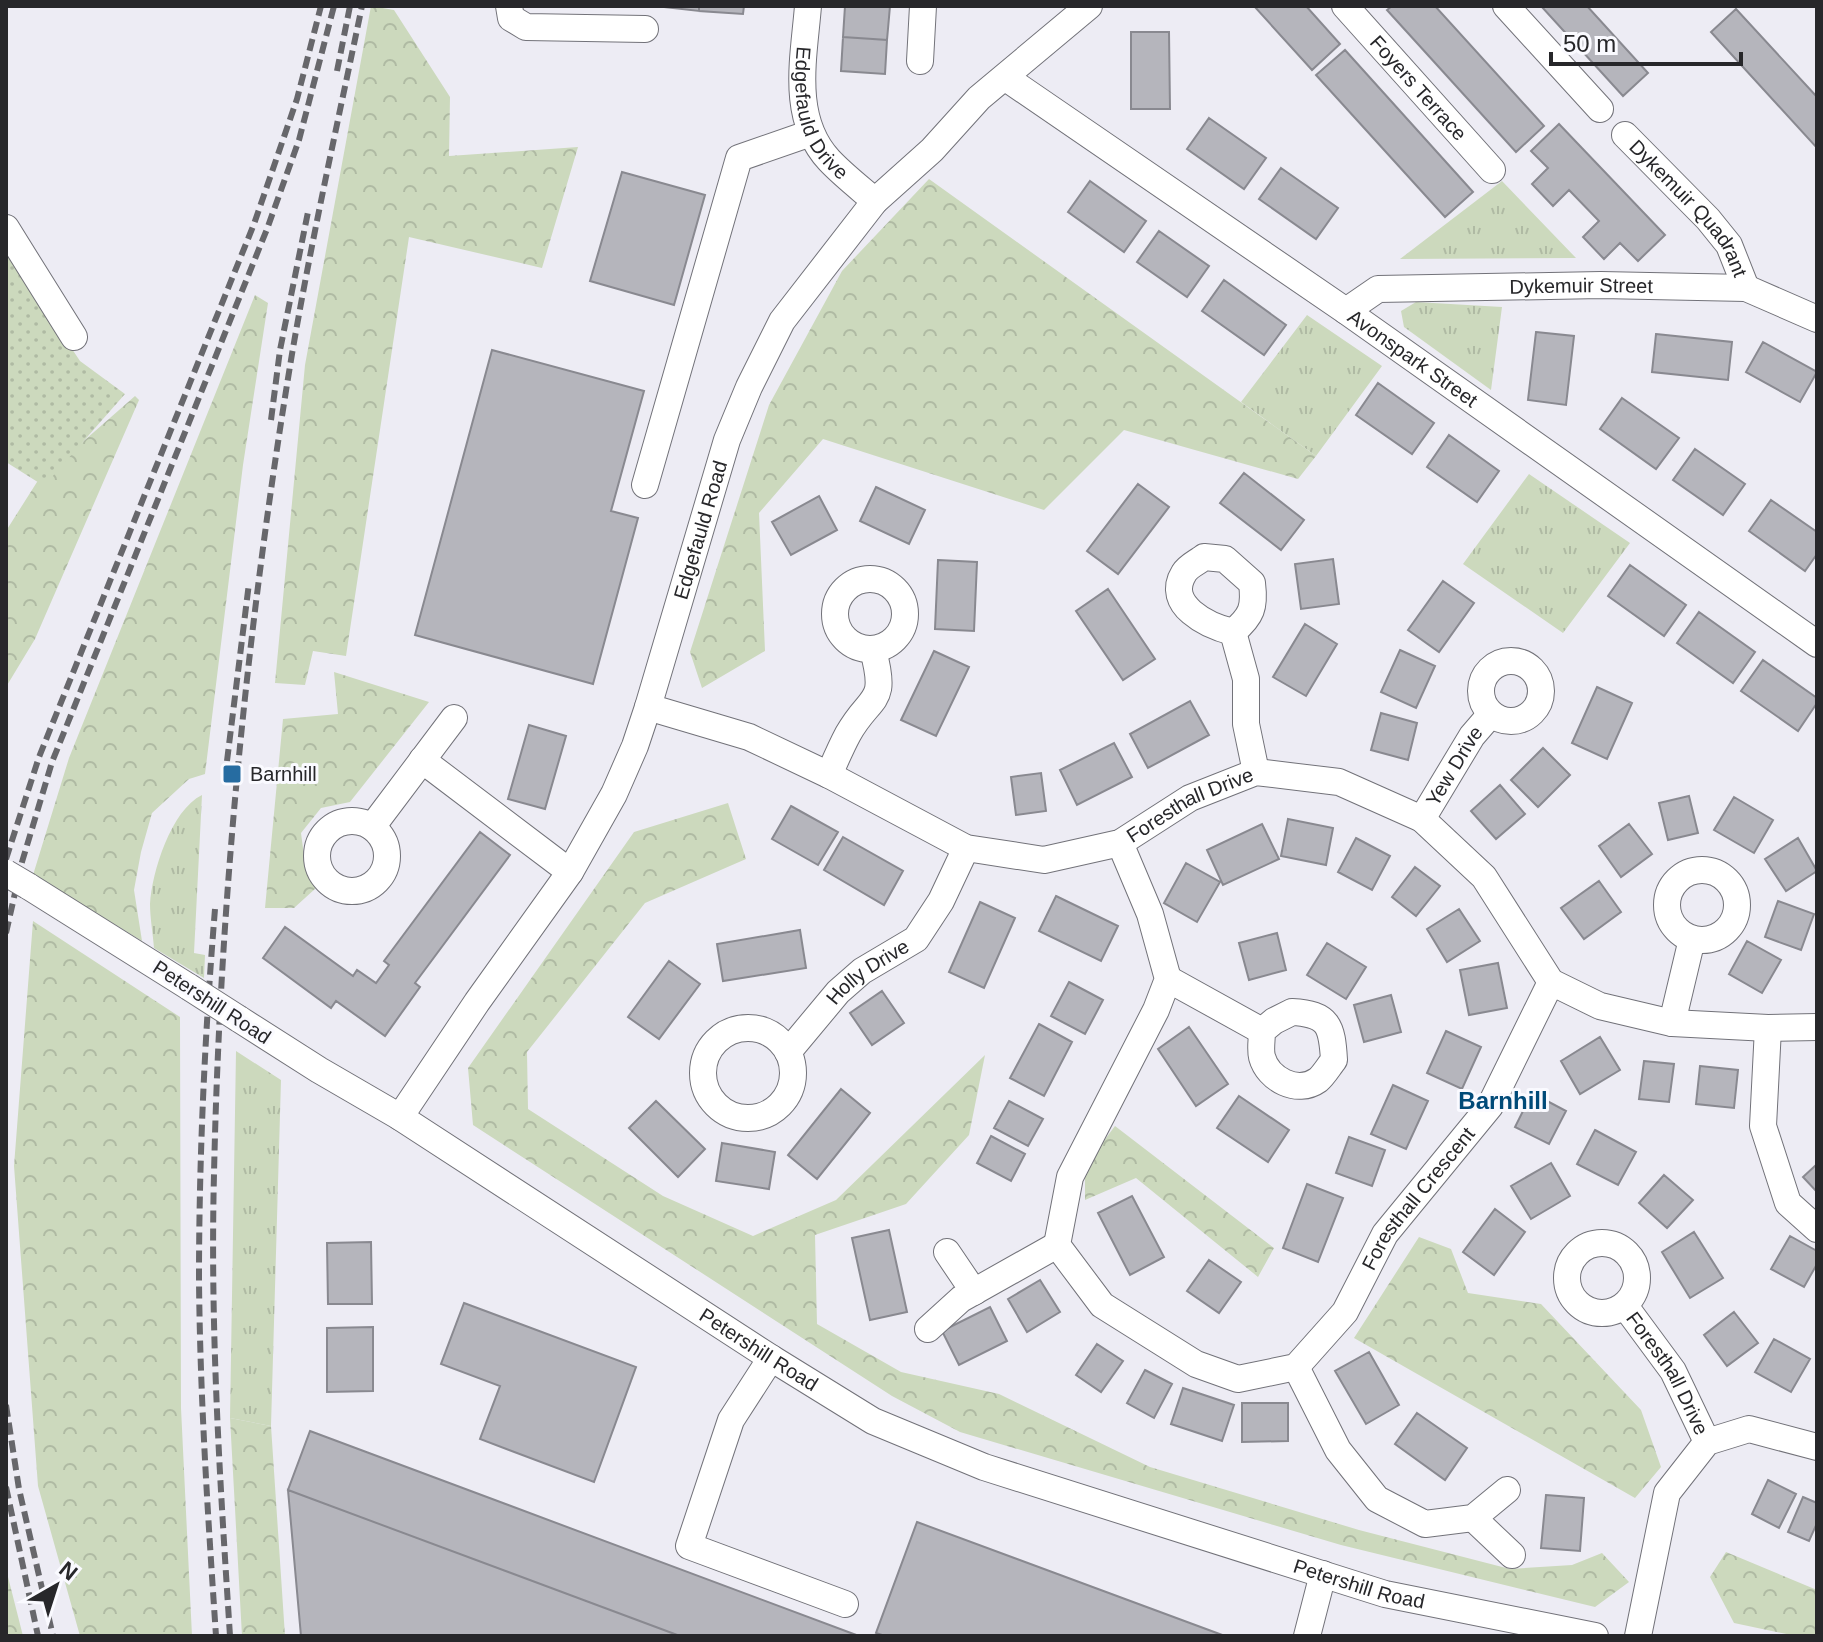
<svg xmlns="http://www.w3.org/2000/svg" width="1823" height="1642" font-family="Helvetica,sans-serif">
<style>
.grass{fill:url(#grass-tufts)}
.forest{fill:url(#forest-crowns)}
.garden{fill:url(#garden-dots)}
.building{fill:#b5b5bc;stroke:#898990;stroke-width:2}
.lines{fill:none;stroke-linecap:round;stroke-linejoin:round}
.minor-casing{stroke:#727279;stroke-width:28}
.minor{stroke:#fff;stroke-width:26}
.rail{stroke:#67676b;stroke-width:6;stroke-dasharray:12 6;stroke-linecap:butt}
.minor-bridge-casing{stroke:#727279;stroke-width:28;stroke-linecap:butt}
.minor-bridge{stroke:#fff;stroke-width:26}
.poi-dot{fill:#266ca1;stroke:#fafaff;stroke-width:3}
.labels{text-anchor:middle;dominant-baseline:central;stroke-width:6;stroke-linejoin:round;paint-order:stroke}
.street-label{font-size:20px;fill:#27272a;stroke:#fafaff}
.poi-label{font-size:20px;fill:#27272a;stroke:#fafaff;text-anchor:start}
.quarter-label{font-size:24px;font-weight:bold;fill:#004a78;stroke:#fafaff}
</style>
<defs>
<pattern id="grass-tufts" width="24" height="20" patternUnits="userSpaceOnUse" patternTransform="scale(2)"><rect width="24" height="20" fill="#ccd9bd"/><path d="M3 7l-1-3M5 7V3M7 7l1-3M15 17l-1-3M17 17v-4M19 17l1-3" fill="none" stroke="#afbaa3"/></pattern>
<pattern id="forest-crowns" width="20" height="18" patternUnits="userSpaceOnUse" patternTransform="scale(2)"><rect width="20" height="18" fill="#ccd9bd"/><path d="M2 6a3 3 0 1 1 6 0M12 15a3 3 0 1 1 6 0" fill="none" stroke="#afbaa3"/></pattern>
<pattern id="garden-dots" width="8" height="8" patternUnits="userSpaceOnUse" patternTransform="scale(2)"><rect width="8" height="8" fill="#ccd9bd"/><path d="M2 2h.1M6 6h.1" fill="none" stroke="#afbaa3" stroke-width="1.8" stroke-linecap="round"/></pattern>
</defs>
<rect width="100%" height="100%" fill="#edecf4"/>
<!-- grass -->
<path class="grass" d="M1502,181L1576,258L1400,259Z
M1416,302L1502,307L1491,390L1404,327L1401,311Z
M1307,315L1382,366L1316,456L1241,402Z
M1529,474L1630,543L1563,633L1463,564Z
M202,795L194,953L205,955L204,978L154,948C153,934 150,918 150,904C152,872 171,810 202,795Z
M236,1051L281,1080L271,1426L230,1418Z"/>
<!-- forest -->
<path class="forest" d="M371,6L394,10L450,97L449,156L578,147L542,268L409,237L346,656L313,651L305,685L275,683L305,365Z
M929,179L1316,456L1298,479L1124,430L1044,510L823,439L759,513L765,651L702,688L690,652L769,405L842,271Z
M255,295L268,303L243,465L205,774L189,779L152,813L141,852L134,890L142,941L33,875L69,758Z
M135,396L139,400L35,639L6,687V531L37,482Z
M334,672L429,702L350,802L321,808L301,833L305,863L316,888L294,908H265L283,719L338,714Z
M728,803L746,859L645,903L527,1052L528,1109L663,1196L753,1236L836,1200L985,1055L969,1135L906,1204L815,1235L817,1324L901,1372L999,1394L1150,1467L1359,1530L1510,1569L1572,1565L1602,1553L1629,1582L1595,1607L1341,1545L960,1432L892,1396L473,1125L468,1068L634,832Z
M33,921L180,1017L181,1408L192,1636H80L38,1486L14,1166Z
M1115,1126L1274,1248L1258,1277L1136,1178L1085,1200V1166Z
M1419,1237L1451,1249L1468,1293L1541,1304L1641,1410L1661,1467L1635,1498L1354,1338Z
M230,1418L271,1426L285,1636H242Z
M1726,1552L1817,1590V1636H1796L1734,1623L1710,1577Z
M6,1569L23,1636H6Z"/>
<!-- garden -->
<path class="garden" d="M6,250L80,361L125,394L44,486L6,462Z"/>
<!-- building -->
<path class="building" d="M655,6H699V11Z
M699,6H744L743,14L699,11Z
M845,6H890L887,40L843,37Z
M1254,6H1306L1340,44L1312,70Z
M1392,6H1435L1544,126L1516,152L1387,10Z
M1541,6H1587L1648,73L1623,96Z
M1736,9L1817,97V148L1711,32Z
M1131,32H1169L1170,109H1131Z
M843,37L887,40L885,74L841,71Z
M1345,50L1473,192L1445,217L1316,75Z
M1209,118L1266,158L1244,189L1187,149Z
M1559,124L1665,235L1638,261L1620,243L1604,259L1583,237L1599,221L1569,190L1553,206L1532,184L1548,168L1531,151Z
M1281,168L1338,208L1316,239L1259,199Z
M622,172L705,195L674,305L590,281Z
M1090,181L1146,221L1124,252L1068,212Z
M1159,231L1209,266L1187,297L1137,262Z
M1224,280L1286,325L1264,355L1202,311Z
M1536,332L1574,336L1566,405L1528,400Z
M1656,334L1732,342L1728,380L1652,372Z
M1763,342L1817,372L1800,402L1746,372Z
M492,350L644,391L611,511L638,518L593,684L415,635Z
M1378,383L1434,423L1412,454L1356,415Z
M1622,398L1679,438L1656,469L1600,429Z
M1449,435L1499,471L1477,502L1427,467Z
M1695,449L1745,484L1723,515L1673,480Z
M1244,473L1304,520L1281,550L1220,503Z
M1138,484L1169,507L1118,574L1087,551Z
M876,487L925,510L909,544L860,521Z
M819,496L837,530L791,555L772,522Z
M1771,500L1817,532V554L1805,571L1749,531Z
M1333,559L1339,604L1301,609L1295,564Z
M938,560L977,562L974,631L935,629Z
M1630,565L1686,605L1664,636L1608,596Z
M1443,581L1474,603L1439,652L1408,630Z
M1108,589L1155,659L1123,680L1076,611Z
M1699,612L1755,652L1733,683L1677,643Z
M1305,624L1337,644L1306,696L1273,677Z
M1400,650L1435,666L1416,708L1381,692Z
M934,651L969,667L936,736L901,720Z
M1763,660L1817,698V703L1798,731L1741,691Z
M1597,687L1632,703L1607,759L1572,743Z
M1190,701L1209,735L1148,768L1130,734Z
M1381,713L1417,723L1408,760L1371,750Z
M529,725L566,736L545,809L508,799Z
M1114,743L1132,777L1077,805L1060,770Z
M1543,748L1570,775L1538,807L1511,780Z
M1041,773L1046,811L1016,815L1011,777Z
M1500,785L1525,814L1496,839L1471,811Z
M1689,796L1698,833L1668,840L1659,803Z
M1734,797L1773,820L1754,853L1714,830Z
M791,806L838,832L818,865L772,839Z
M1288,819L1333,828L1326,865L1281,856Z
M1262,824L1279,859L1223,885L1207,850Z
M1629,824L1652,854L1621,877L1599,846Z
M480,832L510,855L415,983L420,987L385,1036L336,1001L331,1008L263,958L285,927L353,976L357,970L376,983L389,965L384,961Z
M843,837L903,871L884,905L824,870Z
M1356,838L1390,856L1372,890L1338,872Z
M1798,838L1817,871L1786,891L1765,859Z
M1186,863L1220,882L1197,922L1164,903Z
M1415,867L1440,886L1416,916L1392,897Z
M1599,881L1621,912L1584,939L1561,908Z
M1056,896L1118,926L1101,961L1039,931Z
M1778,901L1814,914L1801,950L1765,937Z
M980,902L1015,918L984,988L949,972Z
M1459,909L1480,941L1447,962L1427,929Z
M800,930L806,968L723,981L717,944Z
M1277,933L1286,970L1249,980L1239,943Z
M1747,941L1781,960L1762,993L1729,974Z
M1327,943L1366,967L1346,999L1307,975Z
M669,961L700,984L659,1039L628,1017Z
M1498,963L1507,1008L1469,1015L1460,970Z
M1069,982L1103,1000L1085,1034L1051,1016Z
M882,991L904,1023L872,1045L850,1013Z
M1391,995L1401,1032L1364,1042L1354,1005Z
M1039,1024L1072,1042L1044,1096L1010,1078Z
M1189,1027L1228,1084L1196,1106L1158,1049Z
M1446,1031L1481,1047L1462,1089L1427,1073Z
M1600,1037L1620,1070L1580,1094L1561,1061Z
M1644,1061L1674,1064L1669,1102L1639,1099Z
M1700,1066L1738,1070L1734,1108L1696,1104Z
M1393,1085L1428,1101L1406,1149L1371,1134Z
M841,1089L870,1113L817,1179L788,1155Z
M1532,1093L1566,1111L1549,1144L1515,1127Z
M1239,1096L1289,1130L1268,1162L1217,1128Z
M656,1101L705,1149L678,1177L629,1128Z
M1009,1101L1043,1119L1028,1146L994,1128Z
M1595,1130L1636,1152L1618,1185L1577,1164Z
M991,1136L1025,1154L1011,1181L977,1163Z
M1349,1137L1385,1150L1372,1186L1336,1173Z
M722,1143L775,1152L769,1189L716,1181Z
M1551,1163L1570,1196L1531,1219L1511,1186Z
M1817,1164V1192L1803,1177Z
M1664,1175L1693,1200L1667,1228L1639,1203Z
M1307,1184L1343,1198L1318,1262L1283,1248Z
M1132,1196L1164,1257L1130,1275L1098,1213Z
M1495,1209L1525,1232L1494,1275L1463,1252Z
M889,1230L907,1312L870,1320L852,1238Z
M1694,1232L1723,1278L1690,1298L1662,1252Z
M1790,1236L1817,1251V1264L1804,1287L1771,1269Z
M371,1242L372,1304H328L327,1243Z
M1209,1260L1241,1282L1219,1313L1187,1291Z
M1040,1280L1060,1312L1027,1332L1008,1299Z
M464,1303L636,1367L594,1482L480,1439L500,1386L441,1364Z
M990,1307L1007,1341L959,1365L942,1331Z
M1734,1312L1758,1343L1727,1366L1704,1335Z
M373,1327V1391L327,1392V1328Z
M1774,1339L1810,1359L1791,1392L1755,1372Z
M1097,1344L1123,1361L1101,1392L1076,1375Z
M1369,1352L1399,1405L1366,1424L1335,1371Z
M1145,1370L1172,1384L1154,1418L1127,1403Z
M1183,1388L1234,1405L1222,1441L1171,1424Z
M1242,1403H1288V1441L1242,1442Z
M1417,1413L1467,1448L1445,1480L1395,1444Z
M310,1431L859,1636H680L288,1490Z
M1768,1480L1796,1494L1779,1528L1752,1514Z
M288,1490L680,1636H301Z
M1546,1495L1584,1498L1580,1551L1541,1548Z
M1803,1497L1817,1503V1523L1809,1541L1788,1532Z
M917,1522L1225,1636H885L876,1633Z"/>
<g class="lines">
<defs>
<g id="minor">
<path d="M509,6L511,18L526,27L645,29"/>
<path id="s1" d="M808,6C804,57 790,118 829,160C843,175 860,188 875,201"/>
<path id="s2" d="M1345,6L1492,170"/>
<path d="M1506,6L1600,109"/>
<path d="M920,61L923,6"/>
<path id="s3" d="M1006,78L1346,311L1817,644"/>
<path id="s4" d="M1625,135L1708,219L1729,245L1746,288"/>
<path d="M6,228L74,337"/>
<path id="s5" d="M1346,311L1378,289L1601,285L1746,288L1817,319"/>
<path d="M645,485L739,158L811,133"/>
<path d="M1204,557L1225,559L1252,583C1255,607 1252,616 1233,632C1208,626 1164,605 1184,573C1188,566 1198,562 1204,557Z"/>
<circle cx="870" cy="614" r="35"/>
<path d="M1233,632L1246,679V724L1256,772"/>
<circle cx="1511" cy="691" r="30"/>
<path id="s6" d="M648,707L749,737L829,775L966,848L1044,860L1120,843L1190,798L1256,772L1339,782L1422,819L1484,877L1551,982L1600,1006L1672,1023L1768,1028L1817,1027"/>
<path d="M422,760L570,872"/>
<path d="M829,775C835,761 841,747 848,734C871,693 888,706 873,650"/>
<path id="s7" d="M1422,819L1472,736L1491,714"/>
<circle cx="352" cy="856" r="35"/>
<path d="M372,827L454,718"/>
<path id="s8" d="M1120,843L1150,914L1168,979L1156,1010L1070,1177L1057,1245L1102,1305L1196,1364L1238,1379L1296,1367L1345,1312L1385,1234L1490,1106L1551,982"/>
<circle cx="1702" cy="905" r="35"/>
<path d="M28,886L189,987"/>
<path d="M1168,979L1262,1031"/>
<path d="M1292,1012C1329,1014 1332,1026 1334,1060C1329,1066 1324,1075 1318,1080C1297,1095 1268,1079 1262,1057C1260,1049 1262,1040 1262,1031L1274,1021Z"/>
<path id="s9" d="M239,1019L319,1070L400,1117L771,1358L873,1421L984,1467L1385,1594L1595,1636"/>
<path d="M1672,1023L1692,939"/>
<path d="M1768,1028L1763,1126L1788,1203L1817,1229"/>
<circle cx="748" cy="1073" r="45"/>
<path id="s10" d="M788,1052L838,992L862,971L916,939L941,901L966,848"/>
<path id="s11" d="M400,1117L477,1002L570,872L614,794L635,746L648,707L727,440L749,387L782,321L875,201L932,150L979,98L1089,6"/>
<circle cx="1602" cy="1278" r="35"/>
<path d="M947,1252L974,1292"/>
<path id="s12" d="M1625,1306L1673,1371L1707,1442"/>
<path d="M928,1329L961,1299L1057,1245"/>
<path d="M771,1358L731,1420L689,1546L845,1604"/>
<path d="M1296,1367L1338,1450L1377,1499L1425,1524L1473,1518L1507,1490"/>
<path d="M1473,1518L1512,1555"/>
<path d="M1307,1636L1323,1574"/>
<path d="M1638,1636L1667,1493L1707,1442L1749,1429L1817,1447"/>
</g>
</defs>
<!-- minor casing -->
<use href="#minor" class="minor-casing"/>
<!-- minor -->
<use href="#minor" class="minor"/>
<!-- rail -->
<path class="rail" d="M337,71L350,6
M271,420L280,350L308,212
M227,761L249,583
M6,859L39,757L254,224L297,99L321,6
M215,909C205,1032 199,1155 199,1279C200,1398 208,1517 216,1636
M6,933L22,862L52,762L267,229L299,140L334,6
M6,1405L19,1489L53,1636
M6,1487L38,1636
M230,1636C220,1482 210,1329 214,1174C220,900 247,625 292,354C312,237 338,121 362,6"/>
<defs>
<path id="minor-bridge" d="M6,873L28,886
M189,987L239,1019"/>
</defs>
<!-- minor-bridge casing -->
<use href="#minor-bridge" class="minor-bridge-casing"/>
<!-- minor-bridge -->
<use href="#minor-bridge" class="minor-bridge"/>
</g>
<!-- markers -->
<rect class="poi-dot" x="222" y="764" width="20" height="20" rx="4"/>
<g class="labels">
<!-- street labels -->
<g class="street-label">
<text stroke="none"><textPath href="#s2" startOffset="110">Foyers Terrace</textPath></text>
<text stroke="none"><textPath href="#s1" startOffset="112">Edgefauld Drive</textPath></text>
<text stroke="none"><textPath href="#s4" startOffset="98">Dykemuir Quadrant</textPath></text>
<text stroke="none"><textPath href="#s5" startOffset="242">Dykemuir Street</textPath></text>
<text stroke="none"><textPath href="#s3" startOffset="494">Avonspark Street</textPath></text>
<text stroke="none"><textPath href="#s11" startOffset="666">Edgefauld Road</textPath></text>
<text stroke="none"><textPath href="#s7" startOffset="62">Yew Drive</textPath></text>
<text stroke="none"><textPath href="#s6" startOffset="586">Foresthall Drive</textPath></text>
<text stroke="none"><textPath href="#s10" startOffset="114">Holly Drive</textPath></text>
<text transform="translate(212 1002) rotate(33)">Petershill Road</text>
<text stroke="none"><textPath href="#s8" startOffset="934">Foresthall Crescent</textPath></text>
<text stroke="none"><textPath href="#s9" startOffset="616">Petershill Road</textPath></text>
<text stroke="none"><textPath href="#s12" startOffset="80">Foresthall Drive</textPath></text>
<text stroke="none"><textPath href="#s9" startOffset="1264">Petershill Road</textPath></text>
</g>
<!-- poi labels -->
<g class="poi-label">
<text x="250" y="774">Barnhill</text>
</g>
<!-- quarter labels -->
<g class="quarter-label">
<text x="1503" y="1100">Barnhill</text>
</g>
</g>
<!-- border -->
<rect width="1823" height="1642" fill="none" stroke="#27272a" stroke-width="16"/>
<!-- north arrow -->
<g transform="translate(56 1586) rotate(39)" stroke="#fafaff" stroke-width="6" paint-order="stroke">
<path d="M0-6L14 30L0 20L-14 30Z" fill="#27272a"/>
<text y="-12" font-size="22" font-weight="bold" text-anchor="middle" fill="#27272a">N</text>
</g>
<!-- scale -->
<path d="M1551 52v12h190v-12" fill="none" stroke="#27272a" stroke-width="4"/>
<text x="1563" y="52" font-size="24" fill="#27272a" stroke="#fafaff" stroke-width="6" paint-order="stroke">50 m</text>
</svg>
